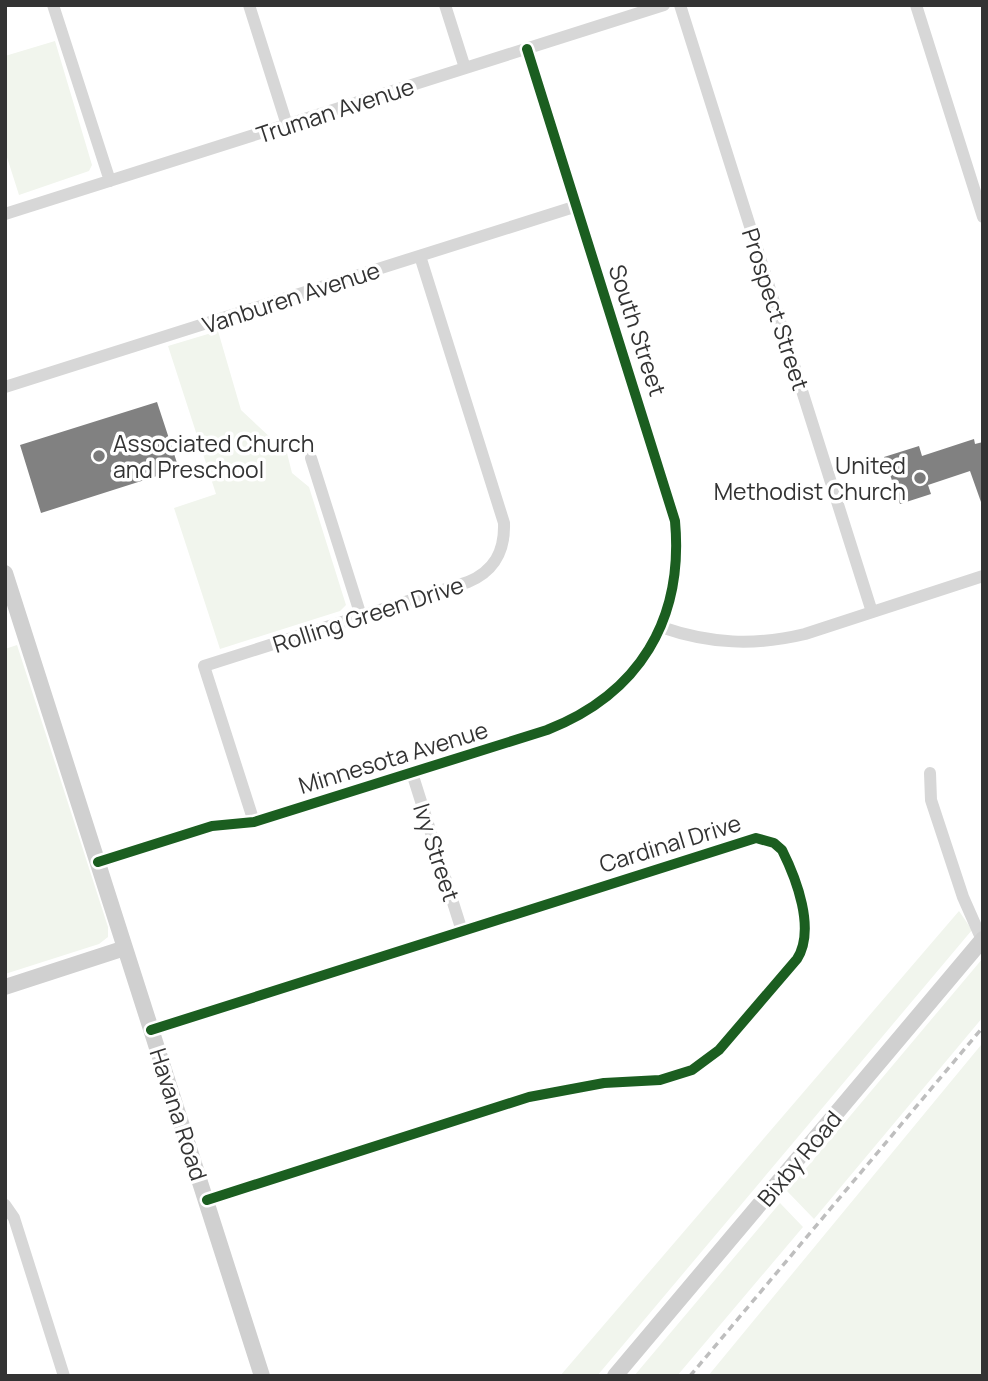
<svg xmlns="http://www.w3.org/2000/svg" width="988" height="1381" font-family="Manrope,sans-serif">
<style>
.green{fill:#f1f5ed}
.building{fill:#818181}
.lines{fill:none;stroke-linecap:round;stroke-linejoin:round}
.street{stroke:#d7d7d7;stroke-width:12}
.secondary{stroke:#d0d0d0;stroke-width:16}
.rail{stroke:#bebebe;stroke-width:3.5;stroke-dasharray:7 5;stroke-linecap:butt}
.cycleway-casing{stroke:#fff;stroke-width:15}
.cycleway{stroke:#1b5e20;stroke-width:10}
.poi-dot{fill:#7a7a7a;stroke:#fff;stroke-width:2.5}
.labels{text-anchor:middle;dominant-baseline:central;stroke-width:7;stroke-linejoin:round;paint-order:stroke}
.street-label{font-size:23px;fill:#333;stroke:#fff}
.poi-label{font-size:23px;fill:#333;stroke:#fff;text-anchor:start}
</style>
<rect width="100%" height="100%" fill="#fff"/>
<!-- green -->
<path class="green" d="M55,41L92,165L89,171L19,195L5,151V56Z
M218,331L241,410L287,453L292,473L309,487L346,605L340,611L220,649L174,508L216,494L168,346Z
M17,645L108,927V937L99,944L5,974V649Z
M959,911L972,930L597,1376H560Z
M983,958V1017L814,1219L787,1191Z
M983,1043V1376H708L981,1045Z
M780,1203L803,1227L677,1376H634Z"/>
<!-- building -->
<path class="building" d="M157,402L179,469L41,513L20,445Z
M974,439L975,444L983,442V502H981L970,471L928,485L931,494L900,504L884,457L919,446L922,456Z"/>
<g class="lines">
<!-- street -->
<path class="street" d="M53,5L110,181
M249,5L287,125
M445,5L465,68
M680,5L872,612
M916,5L983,217
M5,214L664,5
M5,387L577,206
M311,458L361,616
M661,627C710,644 755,646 805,634L983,576
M412,773L462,931
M930,773L931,800L963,897L982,940
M254,822L204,666L468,582C494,571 505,552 504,523L420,256
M98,862L212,826L254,822L547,730C639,694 684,620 675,521L527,49
M151,1030L756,838L774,843L782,850C796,878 816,929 797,959L719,1050L692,1070L660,1080L604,1083L529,1097L207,1200
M5,1205L14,1218L64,1376"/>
<!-- secondary -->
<path class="secondary" d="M5,573L262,1376
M5,987L125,948
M615,1376L983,939"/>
<!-- rail -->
<path class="rail" d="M690,1376L983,1027"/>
<defs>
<path id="cycleway" d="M98,862L212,826L254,822L547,730C639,694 684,620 675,521L527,49
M151,1030L756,838L774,843L782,850C796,878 816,929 797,959L719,1050L692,1070L660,1080L604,1083L529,1097L207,1200"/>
</defs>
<!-- cycleway casing -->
<use href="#cycleway" class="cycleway-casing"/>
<!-- cycleway -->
<use href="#cycleway" class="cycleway"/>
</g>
<!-- markers -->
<g class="poi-dot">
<circle cx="99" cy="456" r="7"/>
<circle cx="920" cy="478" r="7"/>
</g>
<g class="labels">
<!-- street labels -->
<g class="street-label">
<text transform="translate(335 110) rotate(-18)">Truman Avenue</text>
<text transform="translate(291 297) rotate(-18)">Vanburen Avenue</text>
<text transform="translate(776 309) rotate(72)">Prospect Street</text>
<text transform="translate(638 330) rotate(72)">South Street</text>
<text transform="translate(368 614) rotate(-18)">Rolling Green Drive</text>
<text transform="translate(393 757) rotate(-17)">Minnesota Avenue</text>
<text transform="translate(670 843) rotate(-17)">Cardinal Drive</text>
<text transform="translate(437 852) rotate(72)">Ivy Street</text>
<text transform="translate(179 1114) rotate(72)">Havana Road</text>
<text transform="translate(799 1158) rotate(-50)">Bixby Road</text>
</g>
<!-- poi labels -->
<g class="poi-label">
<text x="113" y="443">Associated Church<tspan x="113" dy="26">and Preschool</tspan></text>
<text x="906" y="465" text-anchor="end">United<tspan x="906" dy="26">Methodist Church</tspan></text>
</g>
</g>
<!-- border -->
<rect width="988" height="1381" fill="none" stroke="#333333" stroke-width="14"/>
</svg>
